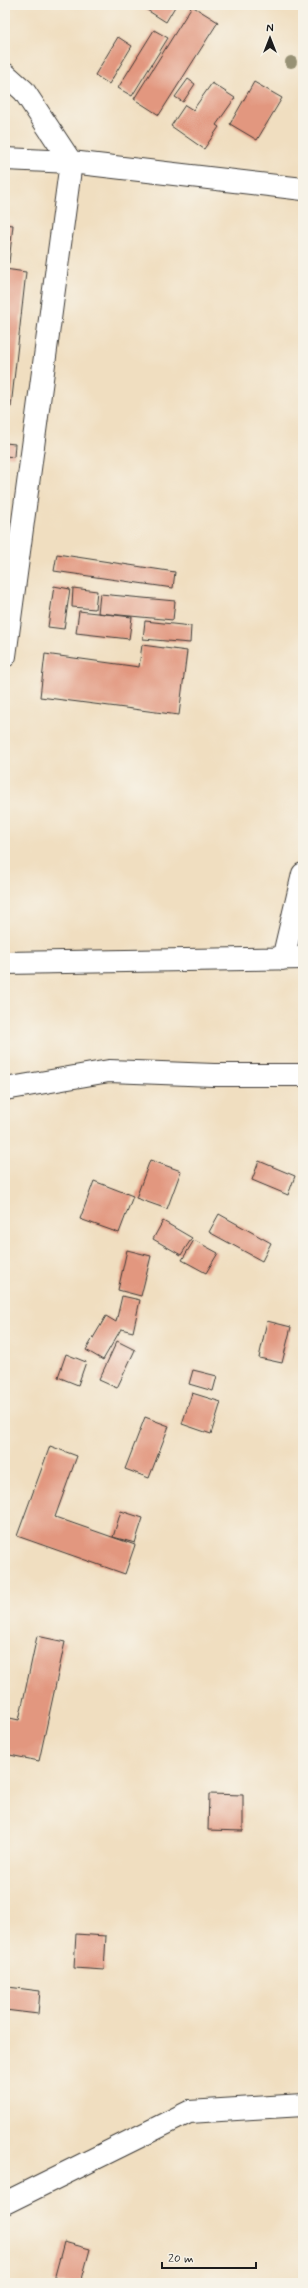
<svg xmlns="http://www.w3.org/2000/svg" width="308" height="2288" font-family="Mynerve,sans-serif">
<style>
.building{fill:#e2977f}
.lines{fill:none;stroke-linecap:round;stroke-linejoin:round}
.minor-casing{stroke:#3c3935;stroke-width:24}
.minor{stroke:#fff;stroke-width:22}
.tree{fill:#979174}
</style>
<rect width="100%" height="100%" fill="#f7f3e8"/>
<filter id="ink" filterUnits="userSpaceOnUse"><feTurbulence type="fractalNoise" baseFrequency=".025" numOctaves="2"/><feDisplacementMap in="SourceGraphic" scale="8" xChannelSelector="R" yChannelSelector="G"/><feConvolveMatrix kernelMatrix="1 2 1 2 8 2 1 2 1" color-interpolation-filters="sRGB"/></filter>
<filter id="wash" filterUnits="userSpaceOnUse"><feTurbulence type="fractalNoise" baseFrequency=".012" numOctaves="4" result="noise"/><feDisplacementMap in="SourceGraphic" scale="16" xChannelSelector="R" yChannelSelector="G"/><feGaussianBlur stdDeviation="0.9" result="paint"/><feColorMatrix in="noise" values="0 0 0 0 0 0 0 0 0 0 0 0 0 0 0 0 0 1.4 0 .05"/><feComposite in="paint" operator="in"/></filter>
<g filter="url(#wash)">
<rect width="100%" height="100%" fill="#f0dec0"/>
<g id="blocks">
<!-- building -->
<path class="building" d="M139,5H176L166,22Z
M192,6L218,22L159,115L134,99Z
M154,30L168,38L132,96L118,88Z
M118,37L132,46L109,84L95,75Z
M188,79L195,84L183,102L175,97Z
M254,82L282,98L257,140L230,124Z
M212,83L235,98L216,125L219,127L204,149L171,126L185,105L193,110Z
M5,224L13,225L9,263H5Z
M5,269L26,272L11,407H5Z
M5,443L15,444L14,457L5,456Z
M57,554L175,572L173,588L54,571Z
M54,586L70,589L64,629L48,627Z
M73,588L97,591L95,609L72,607Z
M100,594L175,601L173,620L98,613Z
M79,611L132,617L129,639L76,633Z
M145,621L191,626L190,643L143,639Z
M142,645L187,651L179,715L40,697L45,654L139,667Z
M150,1160L181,1171L167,1209L136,1198Z
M259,1161L295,1176L288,1195L252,1180Z
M94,1181L133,1196L119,1233L80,1219Z
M219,1214L271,1243L262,1261L209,1232Z
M163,1221L192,1238L181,1255L153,1239Z
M194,1240L218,1253L206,1273L182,1260Z
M127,1250L151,1256L141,1296L118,1290Z
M122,1296L140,1300L133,1332L121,1329L103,1360L86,1350L106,1316L116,1322Z
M267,1321L291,1327L282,1363L259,1358Z
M117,1341L135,1350L117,1388L99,1380Z
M66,1354L86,1362L78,1385L58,1377Z
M193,1370L217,1376L213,1391L189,1384Z
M192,1393L221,1402L211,1434L182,1424Z
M145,1417L169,1426L149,1478L125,1469Z
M50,1446L77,1456L55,1517L135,1545L125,1574L17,1536Z
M121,1511L143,1518L135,1543L113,1537Z
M37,1636L65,1642L39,1761L5,1754V1717L19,1720Z
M209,1794L243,1795V1831L208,1830Z
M76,1934L106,1936L104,1970L74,1968Z
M8,1987L40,1991L38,2014L5,2010Z
M64,2242L90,2249L81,2283H53Z"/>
</g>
</g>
<g filter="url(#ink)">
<use href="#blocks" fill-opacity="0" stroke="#3c3935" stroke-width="1"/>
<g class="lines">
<defs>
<path id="minor" d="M5,74L24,91L71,162L5,656
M5,159L71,162L303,189
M283,959L303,874
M5,963L303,958
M5,1089L109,1071L214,1075H303
M5,2203L189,2112L303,2105"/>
</defs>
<!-- minor casing -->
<use href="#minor" class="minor-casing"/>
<!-- minor -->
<use href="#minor" class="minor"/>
</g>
<!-- trees -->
<circle class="tree" cx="291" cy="62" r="6"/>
</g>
<!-- margin -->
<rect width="308" height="2288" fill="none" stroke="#f7f3e8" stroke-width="20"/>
<!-- north arrow -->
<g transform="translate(270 38)" stroke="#f7f3e8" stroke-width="3" paint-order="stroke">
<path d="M0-3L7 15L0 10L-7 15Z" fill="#1c1c1c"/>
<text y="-6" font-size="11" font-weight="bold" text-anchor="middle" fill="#1c1c1c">N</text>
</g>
<!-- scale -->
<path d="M162 2262v6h94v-6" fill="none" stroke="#1c1c1c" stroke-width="2"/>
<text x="168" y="2262" font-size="12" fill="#1c1c1c" stroke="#f7f3e8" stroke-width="3" paint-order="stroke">20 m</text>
</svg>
